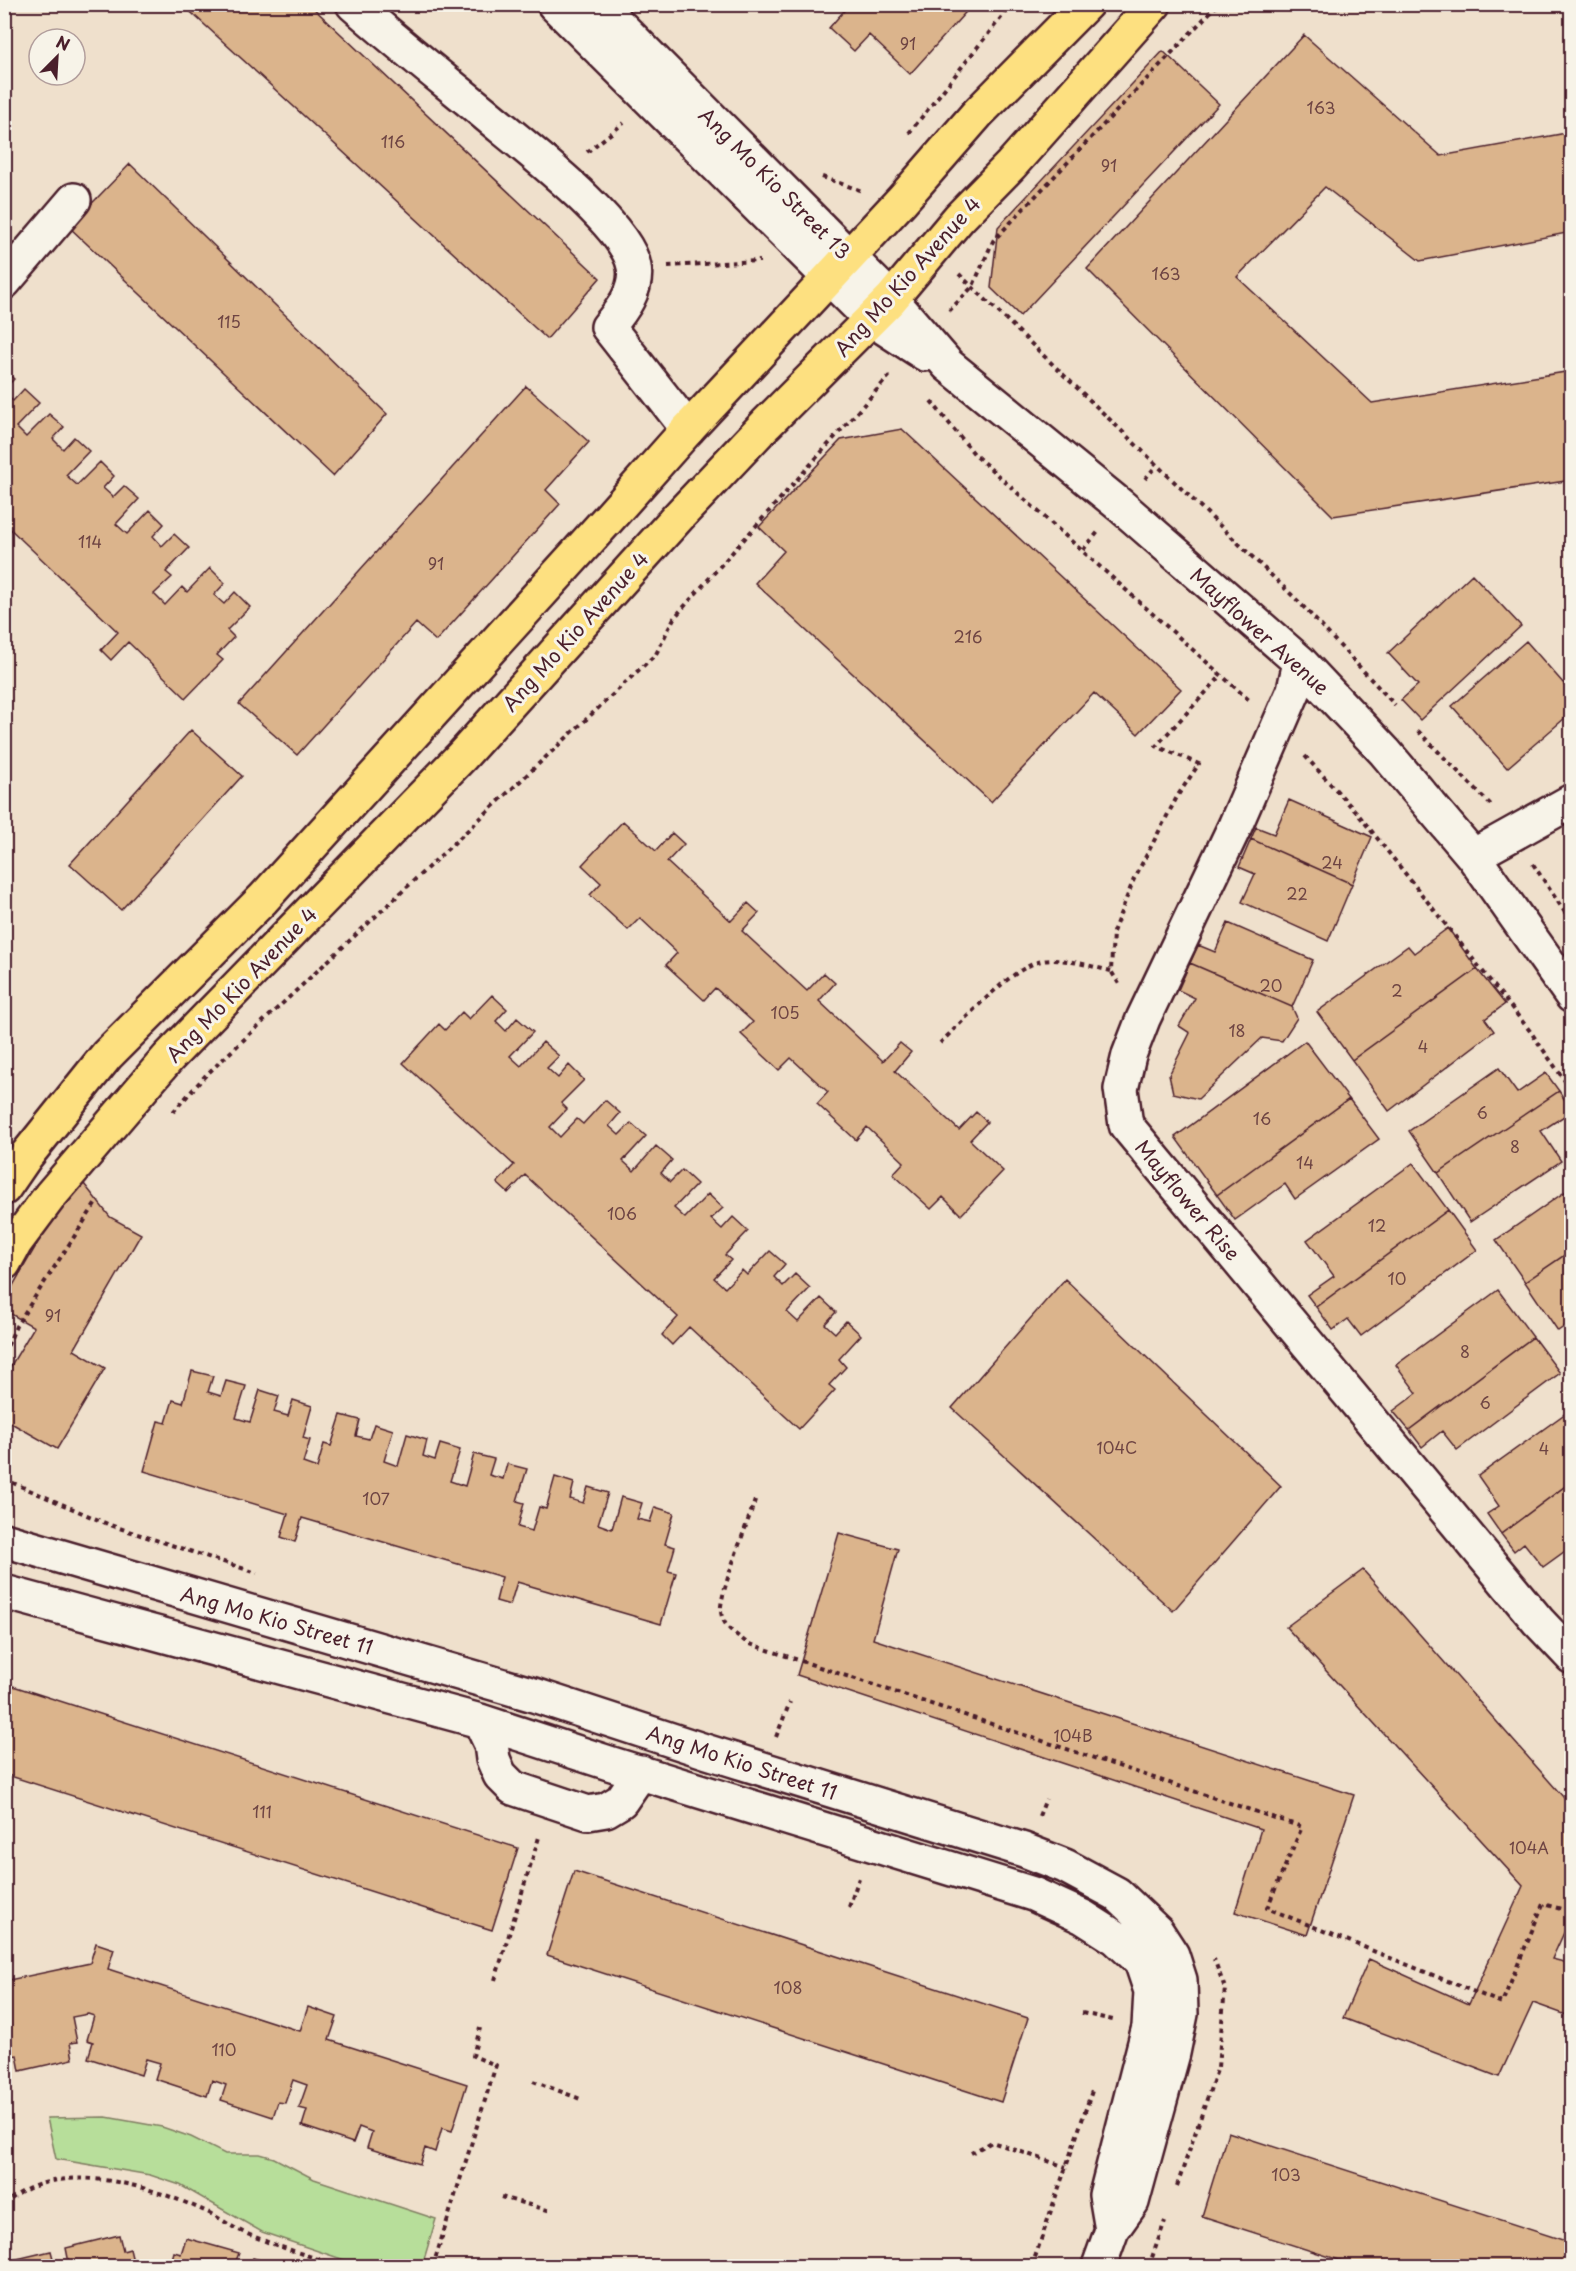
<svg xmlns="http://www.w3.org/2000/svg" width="1576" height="2271" font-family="'Playpen Sans',sans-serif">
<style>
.green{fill:#b7de9a;stroke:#807e62;stroke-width:1.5}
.building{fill:#dbb48c;stroke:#4a1f2b;stroke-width:1.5}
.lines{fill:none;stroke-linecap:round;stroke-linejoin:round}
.minor-casing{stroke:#4a1f2b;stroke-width:38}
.major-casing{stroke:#4a1f2b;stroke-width:38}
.path{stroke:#4a1f2b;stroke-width:4;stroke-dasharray:4.5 4.5;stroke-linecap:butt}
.minor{stroke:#f7f3e8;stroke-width:33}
.major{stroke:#fde080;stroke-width:33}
.labels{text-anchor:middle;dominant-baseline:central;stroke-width:6;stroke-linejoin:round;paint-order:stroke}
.number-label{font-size:16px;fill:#6e4443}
.street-label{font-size:20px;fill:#4a1f2b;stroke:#f7f3e8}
</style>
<rect width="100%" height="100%" fill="#efe0cc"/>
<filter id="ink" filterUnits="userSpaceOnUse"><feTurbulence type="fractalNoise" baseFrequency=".0167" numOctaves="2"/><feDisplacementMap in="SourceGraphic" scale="12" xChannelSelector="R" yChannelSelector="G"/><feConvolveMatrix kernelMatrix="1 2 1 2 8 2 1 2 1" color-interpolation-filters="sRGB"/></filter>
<g filter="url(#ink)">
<!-- green -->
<path class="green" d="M106,2117L162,2127L191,2137L225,2154H260L274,2158L314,2179L436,2219L422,2266H362L262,2232L180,2185L150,2175L56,2159L47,2118Z"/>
<!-- building -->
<path class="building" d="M182,4H309L600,278L547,339Z
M850,4H973L910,74L869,35L854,51L829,28Z
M1304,35L1441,156L1572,132V232L1420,261L1325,187L1237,277L1372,403L1572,371V480L1333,516L1087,269Z
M1163,51L1219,104L1020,316L991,288L998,227Z
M130,164L387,414L333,476L69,227Z
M4,370L14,379L4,389Z
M526,386L589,442L546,490L560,504L436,641L416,623L297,755L239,704Z
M24,389L39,403L16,427L26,437L49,414L64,427L53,439L63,449L74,437L89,451L66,475L77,485L100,462L114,476L103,488L113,497L124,486L139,499L116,524L127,534L150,510L164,524L153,536L162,546L174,534L189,548L166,572L172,577L154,594L165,605L182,587L187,592L210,568L225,583L214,595L224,604L235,592L250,607L227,630L234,637L217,655L223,660L186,698L128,642L111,660L101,650L118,632L4,523V393L13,401Z
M902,429L1181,689L1138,734L1094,693L991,802L755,583L784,551L759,527L841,440Z
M1472,574L1521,626L1420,720L1401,700L1418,685L1388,653Z
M1526,641L1572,693V712L1507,768L1452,706Z
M191,730L242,776L121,910L70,864Z
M1289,800L1372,837L1352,884L1251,839L1256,827L1274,834Z
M623,821L656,851L672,833L684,844L667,862L731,921L748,903L759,913L742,931L807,991L824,973L835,983L819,1001L883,1061L900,1043L911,1052L895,1071L959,1130L976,1112L987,1122L970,1140L1003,1171L961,1215L943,1197L931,1209L893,1174L904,1162L867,1127L856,1140L817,1104L828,1092L791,1058L779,1070L741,1034L753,1022L715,988L704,1000L666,965L677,953L640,918L628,930L590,895L601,883L582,865Z
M1251,839L1352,884L1328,941L1242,902L1255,874L1239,867Z
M1228,923L1313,960L1292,1007L1190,963L1198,945L1215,952Z
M1448,928L1477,969L1352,1060L1317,1012L1408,946L1414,953Z
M1190,963L1292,1007L1297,1018L1282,1041L1262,1038L1198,1099L1173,1093L1169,1075L1190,1033L1179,1026L1195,998L1178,990Z
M1477,969L1505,1004L1485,1019L1494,1031L1389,1111L1352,1060Z
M492,995L507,1009L496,1021L506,1031L517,1018L533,1032L510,1056L521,1066L543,1042L559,1056L547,1068L558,1078L569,1065L584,1080L561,1103L567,1109L550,1127L560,1137L577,1119L583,1124L605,1100L620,1113L609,1126L619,1135L631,1123L646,1136L623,1161L634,1171L656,1146L672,1160L661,1173L670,1182L682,1170L697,1184L674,1208L685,1218L708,1194L723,1208L711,1219L722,1229L733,1217L748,1231L725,1255L731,1260L714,1278L725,1288L742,1270L747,1275L770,1251L785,1264L774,1277L783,1286L795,1274L810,1288L787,1312L798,1322L821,1298L836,1312L825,1324L835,1333L846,1321L861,1335L839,1359L846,1367L829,1385L835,1390L799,1429L689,1327L672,1345L662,1335L678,1317L525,1175L508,1193L497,1183L514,1165L403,1063L439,1024L445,1030L462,1012L469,1019Z
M1305,1041L1349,1099L1217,1195L1175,1137Z
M1499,1068L1517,1093L1546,1073L1559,1091L1438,1173L1409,1131Z
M1559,1091L1572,1111L1541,1131L1561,1161L1470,1222L1438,1173Z
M1349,1099L1379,1139L1295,1199L1285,1184L1235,1220L1217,1195Z
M1413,1163L1448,1210L1316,1307L1307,1295L1334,1276L1307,1240Z
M77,1175L110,1217L141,1234L74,1350L105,1368L57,1449L4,1419V1377L34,1327L4,1310V1301Z
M1572,1187V1250L1525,1282L1496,1240Z
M1448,1210L1477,1250L1361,1336L1348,1319L1333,1330L1316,1307Z
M1572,1250V1321L1558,1331L1525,1282Z
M1065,1279L1281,1486L1173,1611L952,1408Z
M1498,1290L1533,1337L1409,1430L1393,1411L1417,1393L1396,1365Z
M1533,1337L1560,1373L1457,1450L1442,1431L1422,1447L1409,1430Z
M192,1371L213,1376L208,1392L221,1396L226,1381L246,1386L236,1418L250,1422L260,1390L279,1396L274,1412L288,1416L293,1400L312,1406L303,1438L310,1440L303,1463L317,1468L324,1444L331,1446L341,1415L360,1420L356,1436L369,1439L374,1424L393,1430L384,1461L398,1466L407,1434L427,1440L423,1456L435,1460L440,1444L460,1450L450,1481L465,1486L474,1454L494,1459L489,1475L503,1479L507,1464L527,1469L517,1501L524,1503L518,1527L532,1531L539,1507L546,1509L555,1477L574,1483L570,1499L583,1503L588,1487L608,1493L598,1524L612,1529L621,1497L642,1503L637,1519L650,1522L655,1507L674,1513L665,1544L675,1547L668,1571L676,1573L661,1624L517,1582L510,1605L496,1601L502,1577L302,1518L295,1542L281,1537L288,1514L144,1471L158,1421L166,1423L173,1400L183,1403Z
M1566,1413L1572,1420V1481L1501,1534L1487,1514L1499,1506L1478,1476Z
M1572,1481V1546L1543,1567L1524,1543L1514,1551L1501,1534Z
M839,1533L898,1549L873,1639L1354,1795L1307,1935L1235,1912L1261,1829L797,1675Z
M1363,1570L1572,1807V1915L1552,1959L1572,1964V2017L1533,2003L1499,2077L1343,2018L1369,1959L1469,2004L1523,1886L1286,1627Z
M10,1685L518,1848L492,1930L4,1774V1703Z
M574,1871L1028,2018L1001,2102L547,1955Z
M96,1943L114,1949L108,1969L300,2031L308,2007L337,2017L329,2040L467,2084L452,2131L442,2128L435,2152L425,2148L420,2164L367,2148L372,2132L359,2127L353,2143L302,2126L307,2110L299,2108L307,2085L293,2080L285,2103L278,2102L273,2117L221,2100L226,2085L212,2080L207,2096L155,2079L160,2063L146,2059L141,2075L88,2058L93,2042L87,2040L94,2016L88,2014L72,2017L77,2042L70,2043L73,2059L20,2071L17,2055L4,2057V1981L90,1963Z
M1228,2132L1572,2243V2266H1358L1202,2216Z
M119,2235L123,2251L130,2249L134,2266H56L69,2263L66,2248Z
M186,2238L239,2253L234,2266H170L174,2252L181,2254Z
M51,2251L55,2266H4V2262Z
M253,2258L282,2266H250Z"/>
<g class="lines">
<defs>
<path id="minor" d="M353,4C395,41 439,76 483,112C518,142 627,223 634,267C638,290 622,310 608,327L688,429
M554,4L871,319L925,354
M598,4L848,256L891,299L948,365L1121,506L1300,662L1385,752L1473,856L1572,996
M4,282L74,200
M1300,662L1294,690L1235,826L1143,1019L1129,1055L1121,1089L1126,1125L1538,1621L1572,1657
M1473,856L1572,801
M4,1540L534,1695L708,1752L1024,1850L1065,1866L1117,1894L1157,1932L1172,1955L1180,1980L1181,2014L1173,2053L1132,2202L1112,2230L1099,2266
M4,1592L480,1721L612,1764L1033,1894L1083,1917L1116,1938L1141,1961L1151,1991L1149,2027L1106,2195L1112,2230
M480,1721L491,1744L493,1759L500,1775L513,1788L588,1813L606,1810L621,1801L641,1772"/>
<path id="major" d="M4,1188L26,1156L107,1055L263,899L608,519L688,429L902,200L977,114L1086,4
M4,1263L15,1243L50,1196L168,1058L462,756L678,517L766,424L891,299L959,218L1011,165L1154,4"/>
</defs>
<!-- minor casing -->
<use href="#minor" class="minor-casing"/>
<!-- major casing -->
<use href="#major" class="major-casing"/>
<!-- path -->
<path class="path" d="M909,133L1012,4
M587,152L624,123
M822,177L862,191
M668,266L760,261
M959,274L1298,601L1395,705
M949,311L973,286L993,241L1218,4
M931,401L975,455L1249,700
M1145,479L1156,466
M1083,550L1098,532
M1418,731L1491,805
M1305,756L1358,814L1530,1031L1572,1091
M1533,864L1572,923
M1119,984L1111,971L1113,932L1134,879L1178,795L1199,764L1156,746L1222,675
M940,1043C964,1021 1011,967 1042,961C1064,957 1089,966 1111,971
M173,1112L205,1076L656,654L674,618L891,374
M4,1354L16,1326L98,1200
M4,1479L110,1525L257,1573
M755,1500C749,1520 718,1596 721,1612C723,1627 736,1634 747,1643L1302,1827L1267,1908L1502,2003L1543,1904L1572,1912
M776,1737L790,1702
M1039,1816L1046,1799
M849,1907L859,1878
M495,1980L540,1834
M1082,2013L1113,2020
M533,2081L583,2100
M971,2153L992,2142L1066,2167
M1177,2186L1218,2067L1225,1988L1214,1959
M501,2197L551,2211
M4,2205C56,2156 148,2185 205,2211C219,2217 231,2227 245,2233C276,2246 308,2256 341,2266
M433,2266L496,2065L473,2056L480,2028
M1032,2266L1092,2091
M1149,2266L1165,2221"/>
<!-- minor -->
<use href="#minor" class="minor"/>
<!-- major -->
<use href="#major" class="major"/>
</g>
</g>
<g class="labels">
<!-- number labels -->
<g class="number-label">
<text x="908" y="43">91</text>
<text x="1321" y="107">163</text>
<text x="393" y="141">116</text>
<text x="1109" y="165">91</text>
<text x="1166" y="273">163</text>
<text x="229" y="321">115</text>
<text x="90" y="541">114</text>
<text x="436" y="563">91</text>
<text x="968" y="636">216</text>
<text x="1332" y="862">24</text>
<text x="1297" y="893">22</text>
<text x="1271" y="985">20</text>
<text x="1397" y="990">2</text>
<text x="785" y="1012">105</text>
<text x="1237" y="1030">18</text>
<text x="1423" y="1046">4</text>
<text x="1482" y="1112">6</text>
<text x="1262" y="1118">16</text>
<text x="1515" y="1146">8</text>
<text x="1305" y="1162">14</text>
<text x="622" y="1213">106</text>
<text x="1377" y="1225">12</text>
<text x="1397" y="1278">10</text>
<text x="53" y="1315">91</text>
<text x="1465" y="1351">8</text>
<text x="1485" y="1402">6</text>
<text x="1117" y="1447">104C</text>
<text x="1544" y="1448">4</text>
<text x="376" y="1498">107</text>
<text x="1073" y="1735">104B</text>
<text x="262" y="1811">111</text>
<text x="1529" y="1847">104A</text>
<text x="788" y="1987">108</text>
<text x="224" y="2049">110</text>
<text x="1286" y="2174">103</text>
</g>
<!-- street labels -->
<g class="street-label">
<text transform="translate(775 183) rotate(45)">Ang Mo Kio Street 13</text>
<text transform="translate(907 276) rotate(-48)">Ang Mo Kio Avenue 4</text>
<text transform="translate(575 631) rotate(-48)">Ang Mo Kio Avenue 4</text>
<text transform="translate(1260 631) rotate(42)">Mayflower Avenue</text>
<text transform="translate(241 984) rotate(-46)">Ang Mo Kio Avenue 4</text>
<text transform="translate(1188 1200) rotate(50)">Mayflower Rise</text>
<text transform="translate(277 1620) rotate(16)">Ang Mo Kio Street 11</text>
<text transform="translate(742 1762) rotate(18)">Ang Mo Kio Street 11</text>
</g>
</g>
<!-- margin -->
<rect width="1576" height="2271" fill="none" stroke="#f7f3e8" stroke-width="24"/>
<rect x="12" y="12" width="1552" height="2247" fill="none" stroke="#4a1f2b" stroke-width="2" filter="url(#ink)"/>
<!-- north arrow -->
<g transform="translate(57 57) rotate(24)"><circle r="28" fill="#f7f3e8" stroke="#b29e9c" stroke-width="1.5"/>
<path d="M0-4.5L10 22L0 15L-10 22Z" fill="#4a1f2b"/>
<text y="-9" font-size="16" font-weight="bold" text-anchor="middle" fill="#4a1f2b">N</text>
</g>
</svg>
